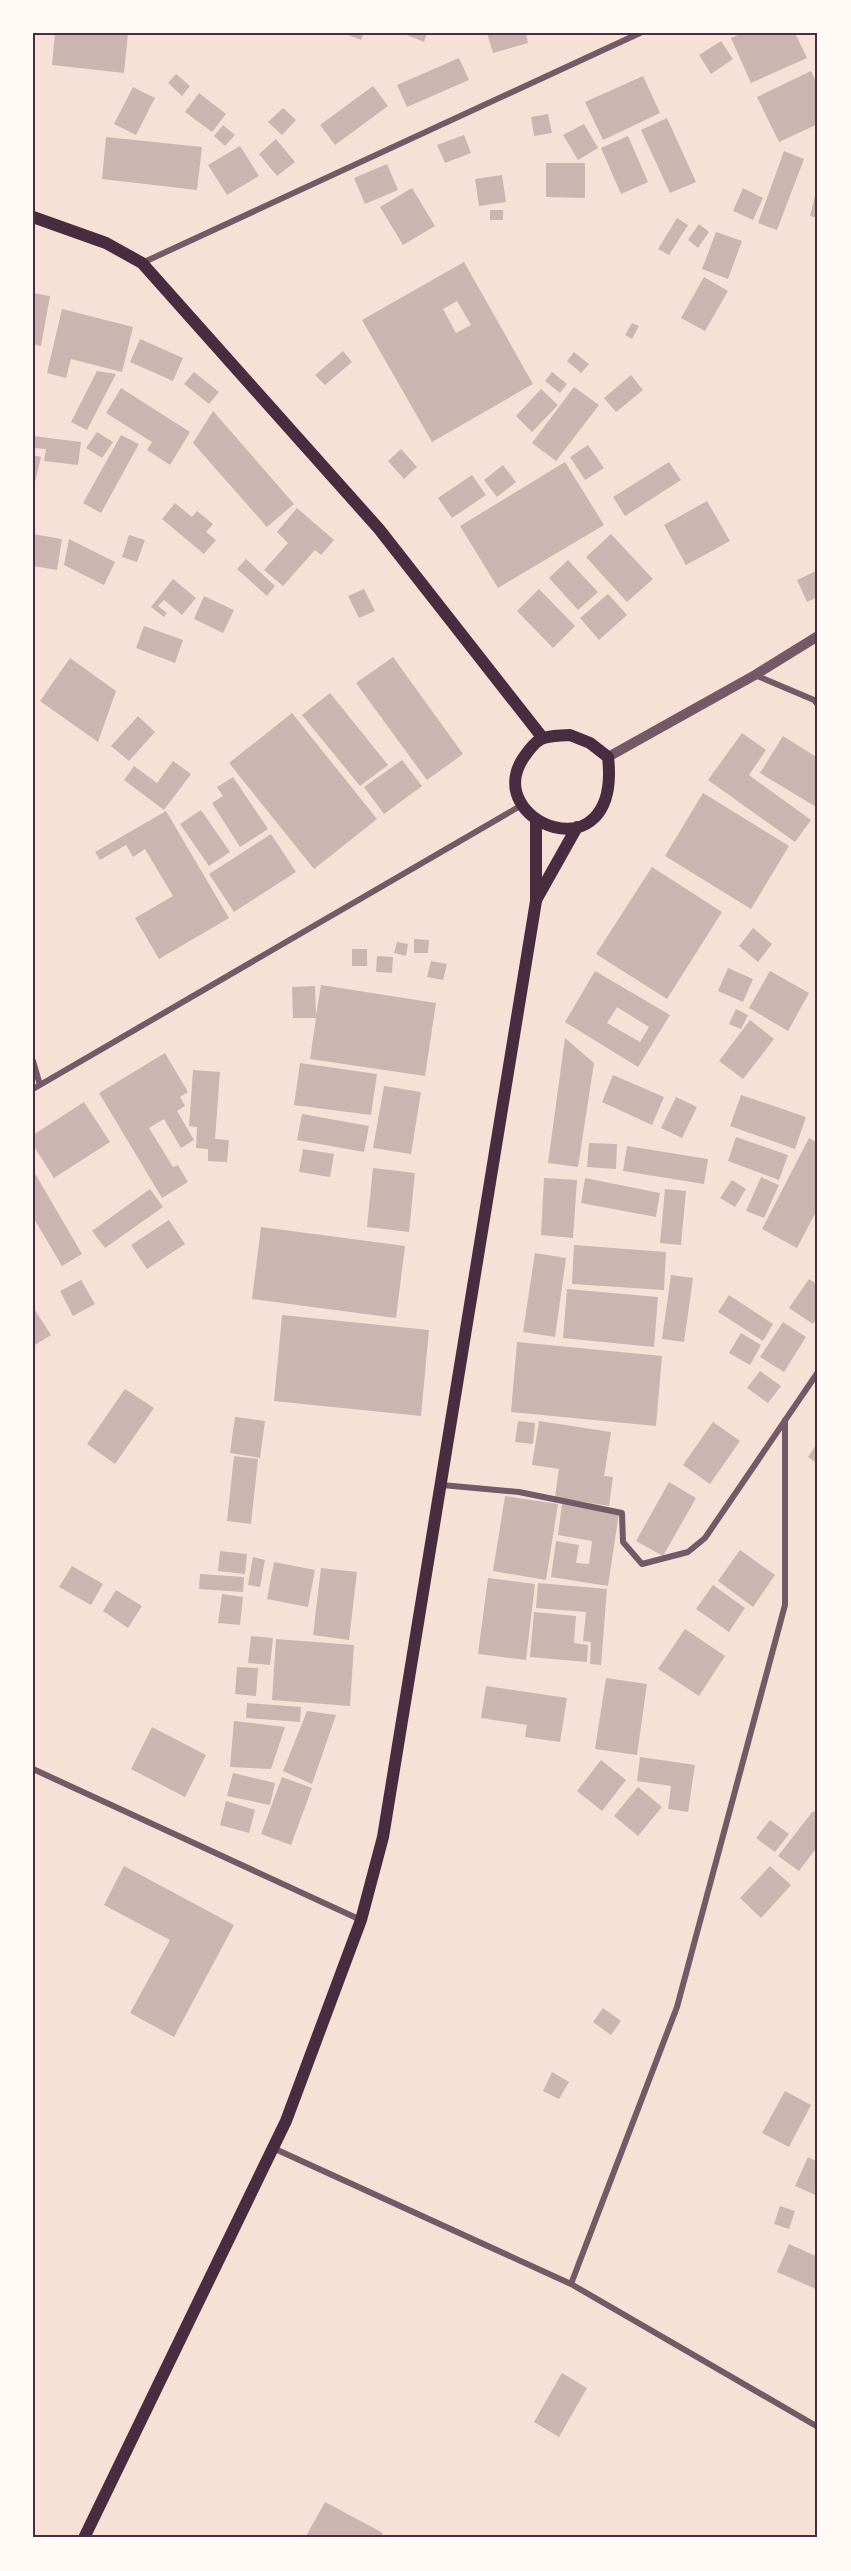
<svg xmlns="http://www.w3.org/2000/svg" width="851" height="2571" font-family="'Titillium Web',sans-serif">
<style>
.building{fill:#ccb4b1;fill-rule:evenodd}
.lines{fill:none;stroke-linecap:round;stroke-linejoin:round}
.minor{stroke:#755966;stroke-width:6}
.tertiary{stroke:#755966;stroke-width:10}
.secondary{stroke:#4a2c40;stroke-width:12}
.neatline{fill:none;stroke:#4a2c40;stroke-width:2}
</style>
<rect width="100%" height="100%" fill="#f7e1d7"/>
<!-- building -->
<path class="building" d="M55,33H128L124,73L52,65Z
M343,33H364L361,40Z
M402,33H427L424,42Z
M487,33H526L528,43L493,53Z
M742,33H795L807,58L751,83L731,38Z
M721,41L733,59L711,74L699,55Z
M459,58L469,80L407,107L397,85Z
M811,71L818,85V124L779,142L757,97Z
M176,74L190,86L182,96L168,83Z
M643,76L660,113L603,140L585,102Z
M373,86L388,106L335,145L320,125Z
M133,87L155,98L136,135L114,124Z
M199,93L226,114L212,132L185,112Z
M283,108L296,120L282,135L268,122Z
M548,114L552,133L534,136L531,117Z
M667,118L696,182L670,193L641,130Z
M584,124L598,148L578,160L563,135Z
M223,125L235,135L225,146L214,136Z
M464,135L471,153L445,163L437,145Z
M628,136L648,182L621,194L601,148Z
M106,137L202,147L197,190L102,179Z
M276,139L295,162L277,176L259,154Z
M240,146L259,176L227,195L208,165Z
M784,151L804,159L777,230L758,223Z
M546,163H585V198L546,197Z
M387,164L398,190L365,204L354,178Z
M502,175L506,202L479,206L475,179Z
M817,187H818V218L810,216Z
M412,188L435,226L403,245L380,207Z
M743,188L763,198L753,220L733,211Z
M490,210H503V220H490Z
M677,218L688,225L669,255L658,249Z
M699,224L709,232L698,248L688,240Z
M716,232L742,241L728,279L702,269Z
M464,262L533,384L432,442L362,320ZM457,301L471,325L456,333L443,309Z
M704,277L728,291L705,331L681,318Z
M33,293L50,296L41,346L33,344Z
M62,309L133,327L122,372L71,359L66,378L47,373Z
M632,323L639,326L632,339L625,335Z
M140,339L183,358L173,381L130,362Z
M343,351L352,362L325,385L315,375Z
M574,352L589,364L581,373L567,361Z
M97,371L116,374L87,430L71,422Z
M194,372L219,392L209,404L184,384Z
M552,372L567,384L560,393L545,381Z
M631,375L643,390L616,412L604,398Z
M574,387L599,405L556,461L532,443Z
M121,388L190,432L170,465L147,450L152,442L106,413Z
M541,389L558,405L532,432L516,416Z
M213,411L294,504L267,527L193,443Z
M97,432L113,442L102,458L86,448Z
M121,435L139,444L101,513L83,503Z
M33,436L81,442L78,465L44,461L46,449L33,448Z
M588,445L604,468L585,480L570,457Z
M401,449L417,467L404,479L388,461Z
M33,455L41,457L34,486H33Z
M565,462L604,525L498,588L460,526Z
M669,462L681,480L625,516L613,497Z
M503,465L516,482L497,497L484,480Z
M472,475L486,495L452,518L438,498Z
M707,501L730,541L686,565L664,525Z
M175,503L192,517L197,511L213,524L206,532L216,540L204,554L162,519Z
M297,508L334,540L321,555L315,550L283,586L264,570L288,543L277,532Z
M33,534L62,539L57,570L33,566Z
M611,534L653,579L627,602L586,557Z
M129,535L145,540L137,562L122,557Z
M69,539L115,562L104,585L64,565Z
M246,559L275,586L267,596L237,569Z
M568,560L598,592L578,610L549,578Z
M818,570V597L807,602L797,580Z
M173,579L196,598L182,615L164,600L158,606L167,613L164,617L151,607Z
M364,589L375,611L359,618L348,596Z
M539,589L575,626L553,648L517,611Z
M608,594L627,615L599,640L580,618Z
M204,596L234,610L223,633L194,619Z
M144,626L183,640L175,663L136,648Z
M393,657L463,754L427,780L356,683Z
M70,658L116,691L98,742L40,701Z
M330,693L388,765L360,786L302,715Z
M292,713L377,819L314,869L229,763Z
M138,716L155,732L129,761L111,746Z
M742,733L766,750L749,775L811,820L795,842L708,780Z
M783,736L818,758L816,807L760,773Z
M402,760L422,786L384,814L364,787Z
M173,761L191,774L164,810L124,780L134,766L157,783Z
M233,777L268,829L240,847L212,803L223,796L217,787Z
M703,793L789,846L751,909L665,856Z
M201,810L230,852L209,866L180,824Z
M166,811L229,918L159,959L135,918L173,896L145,849L133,857L126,845L100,860L95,852Z
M271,834L296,872L234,912L209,874Z
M652,867L722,912L667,999L596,954Z
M753,928L772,944L758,962L739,946Z
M414,939L429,940L428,953H414Z
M397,942L408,944L406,956L394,953Z
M352,949H367V966H352Z
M377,956L393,957L392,973L376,972Z
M431,961L447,964L443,980L427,977Z
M728,968L753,979L743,1002L718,991Z
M595,971L670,1015L638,1067L565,1022ZM617,1007L649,1027L640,1042L607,1023Z
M770,971L809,993L788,1031L749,1008Z
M321,985L436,1003L425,1076L310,1059L316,1018H293L292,987L315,986L316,1015Z
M736,1009L748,1015L741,1029L729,1024Z
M750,1020L774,1039L743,1079L719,1061Z
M565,1038L594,1063L578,1167L548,1163Z
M165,1053L188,1092L180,1097L185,1106L177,1111L194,1140L181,1148L164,1119L149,1128L173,1167L178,1165L188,1182L162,1198L99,1093Z
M300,1063L377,1074L371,1115L294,1105Z
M193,1070L220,1072L215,1139L229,1140L227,1162L208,1161V1149L196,1148L197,1127L189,1126Z
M613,1075L664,1097L652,1125L602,1102Z
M384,1086L421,1092L411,1154L373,1148Z
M741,1095L806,1117L795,1149L730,1126Z
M676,1097L697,1107L682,1138L661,1128Z
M84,1102L110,1142L54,1178L33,1145V1135Z
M302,1114L369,1126L364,1152L297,1140Z
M736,1137L788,1155L779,1180L728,1161Z
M809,1138L818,1143V1208L797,1248L762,1229Z
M589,1143L617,1144L616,1169L587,1167Z
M627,1146L708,1159L704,1184L623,1171Z
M303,1149L334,1154L330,1177L299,1172Z
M373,1168L415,1173L409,1232L367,1227Z
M33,1170L82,1254L62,1266L33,1217Z
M761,1177L779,1185L764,1218L746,1211Z
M544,1178L577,1180L573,1238L541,1235Z
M585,1178L660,1193L656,1217L581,1203Z
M732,1180L746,1189L735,1207L720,1198Z
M150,1189L163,1207L105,1248L92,1231Z
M665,1189L686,1191L681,1245L660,1243Z
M169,1220L185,1244L147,1269L131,1245Z
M261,1227L405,1246L396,1318L252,1299Z
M574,1245L666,1252L664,1290L572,1284Z
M535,1253L566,1258L555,1337L523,1332Z
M671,1275L693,1278L684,1342L662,1339Z
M809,1279L818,1285V1316L813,1324L789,1308Z
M81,1280L95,1304L73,1316L60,1291Z
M567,1289L658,1297L654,1347L563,1338Z
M729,1295L773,1324L763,1341L718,1312Z
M33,1307L51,1335L35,1345L33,1342Z
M282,1315L429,1330L421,1416L274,1401Z
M783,1322L806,1337L784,1372L760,1357Z
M741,1333L761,1345L750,1365L729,1353Z
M517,1342L662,1356L656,1426L511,1412Z
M760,1371L781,1386L768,1403L747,1388Z
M125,1389L154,1408L115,1464L87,1444Z
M235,1417L265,1421L260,1458L230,1453Z
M518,1421L535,1423L533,1444L515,1442Z
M539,1421L611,1432L604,1476L613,1477L609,1506L555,1497L559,1469L532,1465Z
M713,1422L740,1441L710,1484L683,1465Z
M818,1442V1464L808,1457Z
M234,1456L258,1459L251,1524L227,1521Z
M669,1482L696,1498L663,1556L636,1541Z
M505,1496L558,1504L546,1580L493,1571Z
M562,1504L619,1513L608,1586L551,1577L556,1541L579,1545L576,1563L589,1564L592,1541L558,1535Z
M740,1550L775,1575L753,1607L718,1581Z
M220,1551L247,1554L245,1574L218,1571Z
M253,1557L265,1560L260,1587L248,1585Z
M274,1562L315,1570L308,1607L267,1599Z
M72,1566L103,1584L91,1605L59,1587Z
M321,1568L357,1572L349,1640L313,1635Z
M200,1574L244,1577L243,1592L199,1589Z
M488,1578L535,1584L526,1660L478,1654Z
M538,1583L607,1589L601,1665L590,1664L591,1642L583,1641L586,1612L536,1608Z
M713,1585L745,1608L729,1632L696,1609Z
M116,1590L142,1606L128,1628L103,1611Z
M222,1594L243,1597L240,1625L218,1623Z
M534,1612L576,1616L574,1643L588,1645L587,1662L530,1657Z
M685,1629L725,1656L699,1696L658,1669Z
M251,1636L273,1638L270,1665L248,1663Z
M276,1639L354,1645L350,1706L272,1700Z
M237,1667L258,1668L256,1696L235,1694Z
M606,1678L647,1684L637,1755L595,1749Z
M486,1686L567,1698L560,1742L525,1737L527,1725L481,1718Z
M247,1703L301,1707L300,1722L246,1718Z
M307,1711L336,1715L312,1784L283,1771Z
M234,1721L285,1727L271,1769L230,1767Z
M152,1727L206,1755L185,1797L131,1769Z
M640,1757L695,1765L688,1812L668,1809L671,1786L637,1781Z
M601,1760L626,1780L602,1811L577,1791Z
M233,1773L275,1783L270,1805L227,1796Z
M282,1777L312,1788L291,1845L261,1834Z
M638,1787L662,1807L638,1836L614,1816Z
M226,1801L255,1810L249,1833L220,1825Z
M813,1811L818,1815V1846L799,1871L778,1856Z
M770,1820L789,1834L775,1852L756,1838Z
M124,1866L234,1925L174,2037L130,2013L170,1940L104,1905Z
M770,1866L791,1885L761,1918L740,1898Z
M603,2008L621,2021L611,2035L593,2022Z
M552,2072L569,2082L559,2099L543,2091Z
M785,2091L811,2105L789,2147L762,2133Z
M808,2157L818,2162V2196L795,2186Z
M780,2206L795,2211L789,2229L774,2224Z
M789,2244L818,2257V2290L777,2272Z
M562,2373L587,2388L559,2437L534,2422Z
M325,2502L383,2533L380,2538H305Z"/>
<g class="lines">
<!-- minor -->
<path class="minor" d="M142,263L640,33
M755,675L814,700L818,705
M33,1061L40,1085
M33,1089L522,805
M442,1485L519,1492L622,1513L623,1542L642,1564L688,1552L705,1538L818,1372
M33,1769L361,1920
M273,2148L571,2284L818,2427
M571,2284L677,2007L785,1605V1420"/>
<!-- tertiary -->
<path class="tertiary" d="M608,757L755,675L818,636"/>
<!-- secondary -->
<path class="secondary" d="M33,217L106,243L142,263L379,529L542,737
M570,735L590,743L608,757C622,879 479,822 524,757C540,734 544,737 570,735Z
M536,900L577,827
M84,2538L286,2121L361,1920L383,1837L536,901V821"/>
</g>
<!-- border -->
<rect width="851" height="2571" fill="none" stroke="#fffaf5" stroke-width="69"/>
<rect x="34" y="34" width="782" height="2502" class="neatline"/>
</svg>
